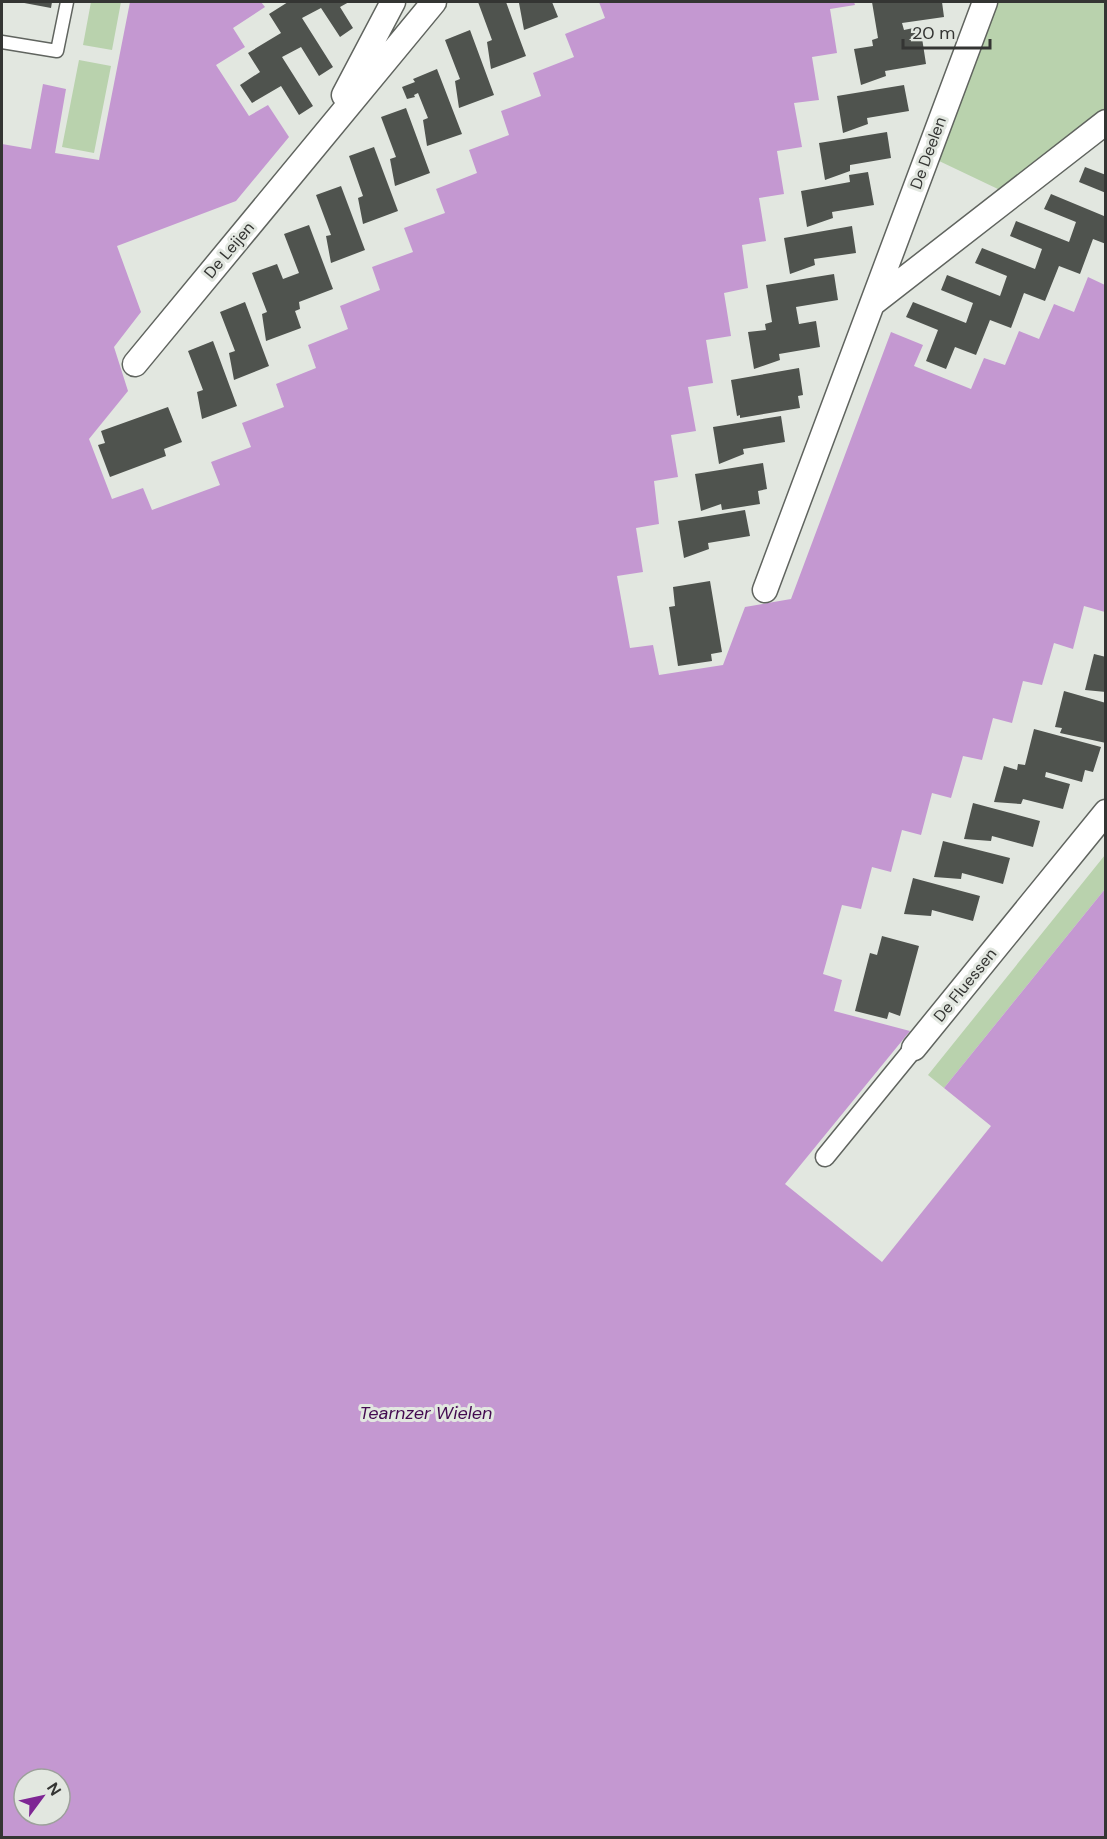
<svg xmlns="http://www.w3.org/2000/svg" width="1107" height="1839" font-family="'DM Sans',sans-serif">
<style>
.green{fill:#b9d2ad}
.water{fill:#c498d1;fill-rule:evenodd}
.building{fill:#4f534e}
.lines{fill:none;stroke-linecap:round;stroke-linejoin:round}
.service-casing{stroke:#60645f;stroke-width:15}
.pedestrian-casing{stroke:#60645f;stroke-width:21}
.minor-casing{stroke:#60645f;stroke-width:27}
.service{stroke:#fff;stroke-width:12}
.pedestrian{stroke:#fff;stroke-width:18}
.minor{stroke:#fff;stroke-width:24}
.labels{text-anchor:middle;dominant-baseline:central;stroke-width:6;stroke-linejoin:round;paint-order:stroke}
.street-label{font-size:16px;fill:#343533;stroke:#e2e7e0}
.water-label{font-size:18px;font-style:italic;fill:#430950;stroke:#e2e7e0}
</style>
<rect width="100%" height="100%" fill="#e2e7e0"/>
<!-- green -->
<path class="green" d="M91,2H121L112,50L83,45Z
M997,2H1105V108L1000,190L937,160Z
M79,60L111,66L94,153L62,147Z
M1105,855V889L944,1088L928,1075Z"/>
<!-- water -->
<path class="water" d="M130,2H261L265,7L233,28L245,47L216,65L249,116L268,105L289,137L236,201L117,246L141,312L114,347L128,391L89,439L112,499L143,488L152,510L220,485L211,462L251,447L242,423L284,407L276,384L316,368L308,345L348,329L340,306L380,290L372,267L413,252L404,228L445,213L436,189L477,173L469,150L509,135L501,111L541,96L533,73L574,57L565,34L605,18L599,2H854L855,5L830,9L837,53L812,57L819,100L794,103L802,147L777,151L784,194L759,198L766,241L742,245L748,288L724,293L731,336L706,340L713,383L688,387L696,431L671,435L678,477L654,481L659,524L636,528L643,572L617,576L630,648L653,645L659,675L723,665L745,607L791,599L891,332L923,345L914,366L971,389L984,358L1005,365L1019,331L1039,339L1054,304L1074,312L1088,277L1105,285V612L1084,606L1073,649L1054,643L1042,685L1023,681L1012,723L993,718L982,760L963,756L951,798L932,793L921,835L902,830L891,872L872,867L861,909L842,905L823,974L842,980L834,1011L910,1031L785,1184L882,1262L991,1126L944,1088L1105,889V1837H2V144L31,149L43,84L66,89L55,153L99,160ZM24,1779H60V1815H24Z"/>
<!-- building -->
<path class="building" d="M19,2H52L51,8Z
M288,2H349L340,7L353,28L340,37L321,8L302,18L333,67L319,76L301,47L282,57L313,106L299,115L281,86L252,103L240,85L260,72L248,53L281,33L269,14Z
M478,2H506L526,56L491,69L487,42L492,40Z
M524,2H552L558,17L524,30L519,3Z
M872,2H942L944,17L902,23L904,30L918,27L919,38H922L926,64L885,71L886,76L861,85L854,49L873,46L872,40L878,38Z
M470,30L494,95L459,108L455,81L460,79L445,40Z
M437,69L462,134L427,146L423,120L428,118L418,93L414,95L415,97L407,99L402,87L415,82L413,79Z
M904,85L909,111L867,118L868,124L843,133L837,96Z
M406,108L430,173L395,186L390,159L396,157L381,117Z
M887,132L891,158L850,165V171L825,180L819,143Z
M374,147L398,211L363,224L358,198L363,196L349,156Z
M1085,167L1106,175V193L1079,182Z
M868,172L874,205L832,212L833,218L807,227L801,191L850,182L849,175Z
M341,186L365,250L331,263L326,236L331,235L316,195Z
M1051,194L1104,216L1106,212V244L1093,239L1080,274L1059,266L1045,301L1024,293L1011,328L990,320L976,355L955,347L946,369L926,361L938,330L906,317L913,302L966,323L973,303L941,290L947,275L1000,296L1007,276L975,263L982,248L1035,269L1042,249L1010,236L1016,221L1069,242L1076,222L1044,209Z
M309,225L333,289L299,302L300,309L295,311L301,328L266,341L262,314L267,312L252,273L277,264L283,279L299,273L284,234Z
M852,226L856,253L814,259L815,265L790,274L784,238Z
M834,274L838,300L796,307L799,324L816,321L820,347L779,354L780,360L754,369L748,332L766,330L765,324L772,322L766,285Z
M245,302L269,366L234,380L229,353L235,351L220,312Z
M213,341L237,406L202,419L197,392L203,390L188,351Z
M799,368L803,395L798,396L800,408L740,418V415L737,416L731,380Z
M168,407L182,442L164,449L166,456L110,477L98,445L105,443L101,431Z
M781,416L785,442L743,449L744,454L719,464L713,427Z
M763,463L767,489L758,491L760,504L722,510L721,504L701,511L695,474Z
M745,510L750,536L708,543L709,549L684,558L678,521Z
M710,581L722,652L711,654L712,661L678,666L669,607L675,606L673,587Z
M1094,654L1106,657V692L1085,690Z
M1064,691L1106,703V743L1060,733L1062,728L1055,727Z
M1034,729L1101,747L1093,772L1085,770L1082,782L1046,772L1045,777L1070,784L1063,809L1023,799L1021,804L994,802L1004,766L1017,770L1018,764L1025,765Z
M973,803L1040,821L1033,847L992,836L991,841L964,839Z
M943,841L1010,858L1003,884L962,873L961,879L934,877Z
M913,878L980,896L973,921L932,910L931,916L904,914Z
M882,936L919,946L900,1016L889,1012L887,1019L855,1011L870,953L877,955Z"/>
<g class="lines">
<defs>
<path id="service" d="M2,42L57,51L67,2"/>
<path id="pedestrian" d="M825,1157L914,1048"/>
<path id="minor" d="M344,95L393,2
M872,304L1106,122
M135,364L434,2
M765,590L985,2
M914,1048L1106,812"/>
</defs>
<!-- service casing -->
<use href="#service" class="service-casing"/>
<!-- pedestrian casing -->
<use href="#pedestrian" class="pedestrian-casing"/>
<!-- minor casing -->
<use href="#minor" class="minor-casing"/>
<!-- service -->
<use href="#service" class="service"/>
<!-- pedestrian -->
<use href="#pedestrian" class="pedestrian"/>
<!-- minor -->
<use href="#minor" class="minor"/>
</g>
<g class="labels">
<!-- street labels -->
<g class="street-label">
<text transform="translate(928 153) rotate(-70)">De Deelen</text>
<text transform="translate(229 250) rotate(-50)">De Leijen</text>
<text transform="translate(965 985) rotate(-51)">De Fluessen</text>
</g>
<!-- water labels -->
<g class="water-label">
<text x="426" y="1413">Tearnzer Wielen</text>
</g>
</g>
<!-- border -->
<rect width="1107" height="1839" fill="none" stroke="#343533" stroke-width="6"/>
<!-- north arrow -->
<g transform="translate(42 1797) rotate(57)"><circle r="28" fill="#e2e7e0" stroke="#9ca09b" stroke-width="1.5"/>
<path d="M0-4.5L10 22L0 15L-10 22Z" fill="#7e2694"/>
<text y="-9" font-size="16" font-weight="bold" text-anchor="middle" fill="#343533">N</text>
</g>
<!-- scale -->
<path d="M903 39v9h87v-9" fill="none" stroke="#343533" stroke-width="3"/>
<text x="912" y="39" font-size="18" fill="#343533" stroke="#e2e7e0" stroke-width="4.5" paint-order="stroke">20 m</text>
</svg>
